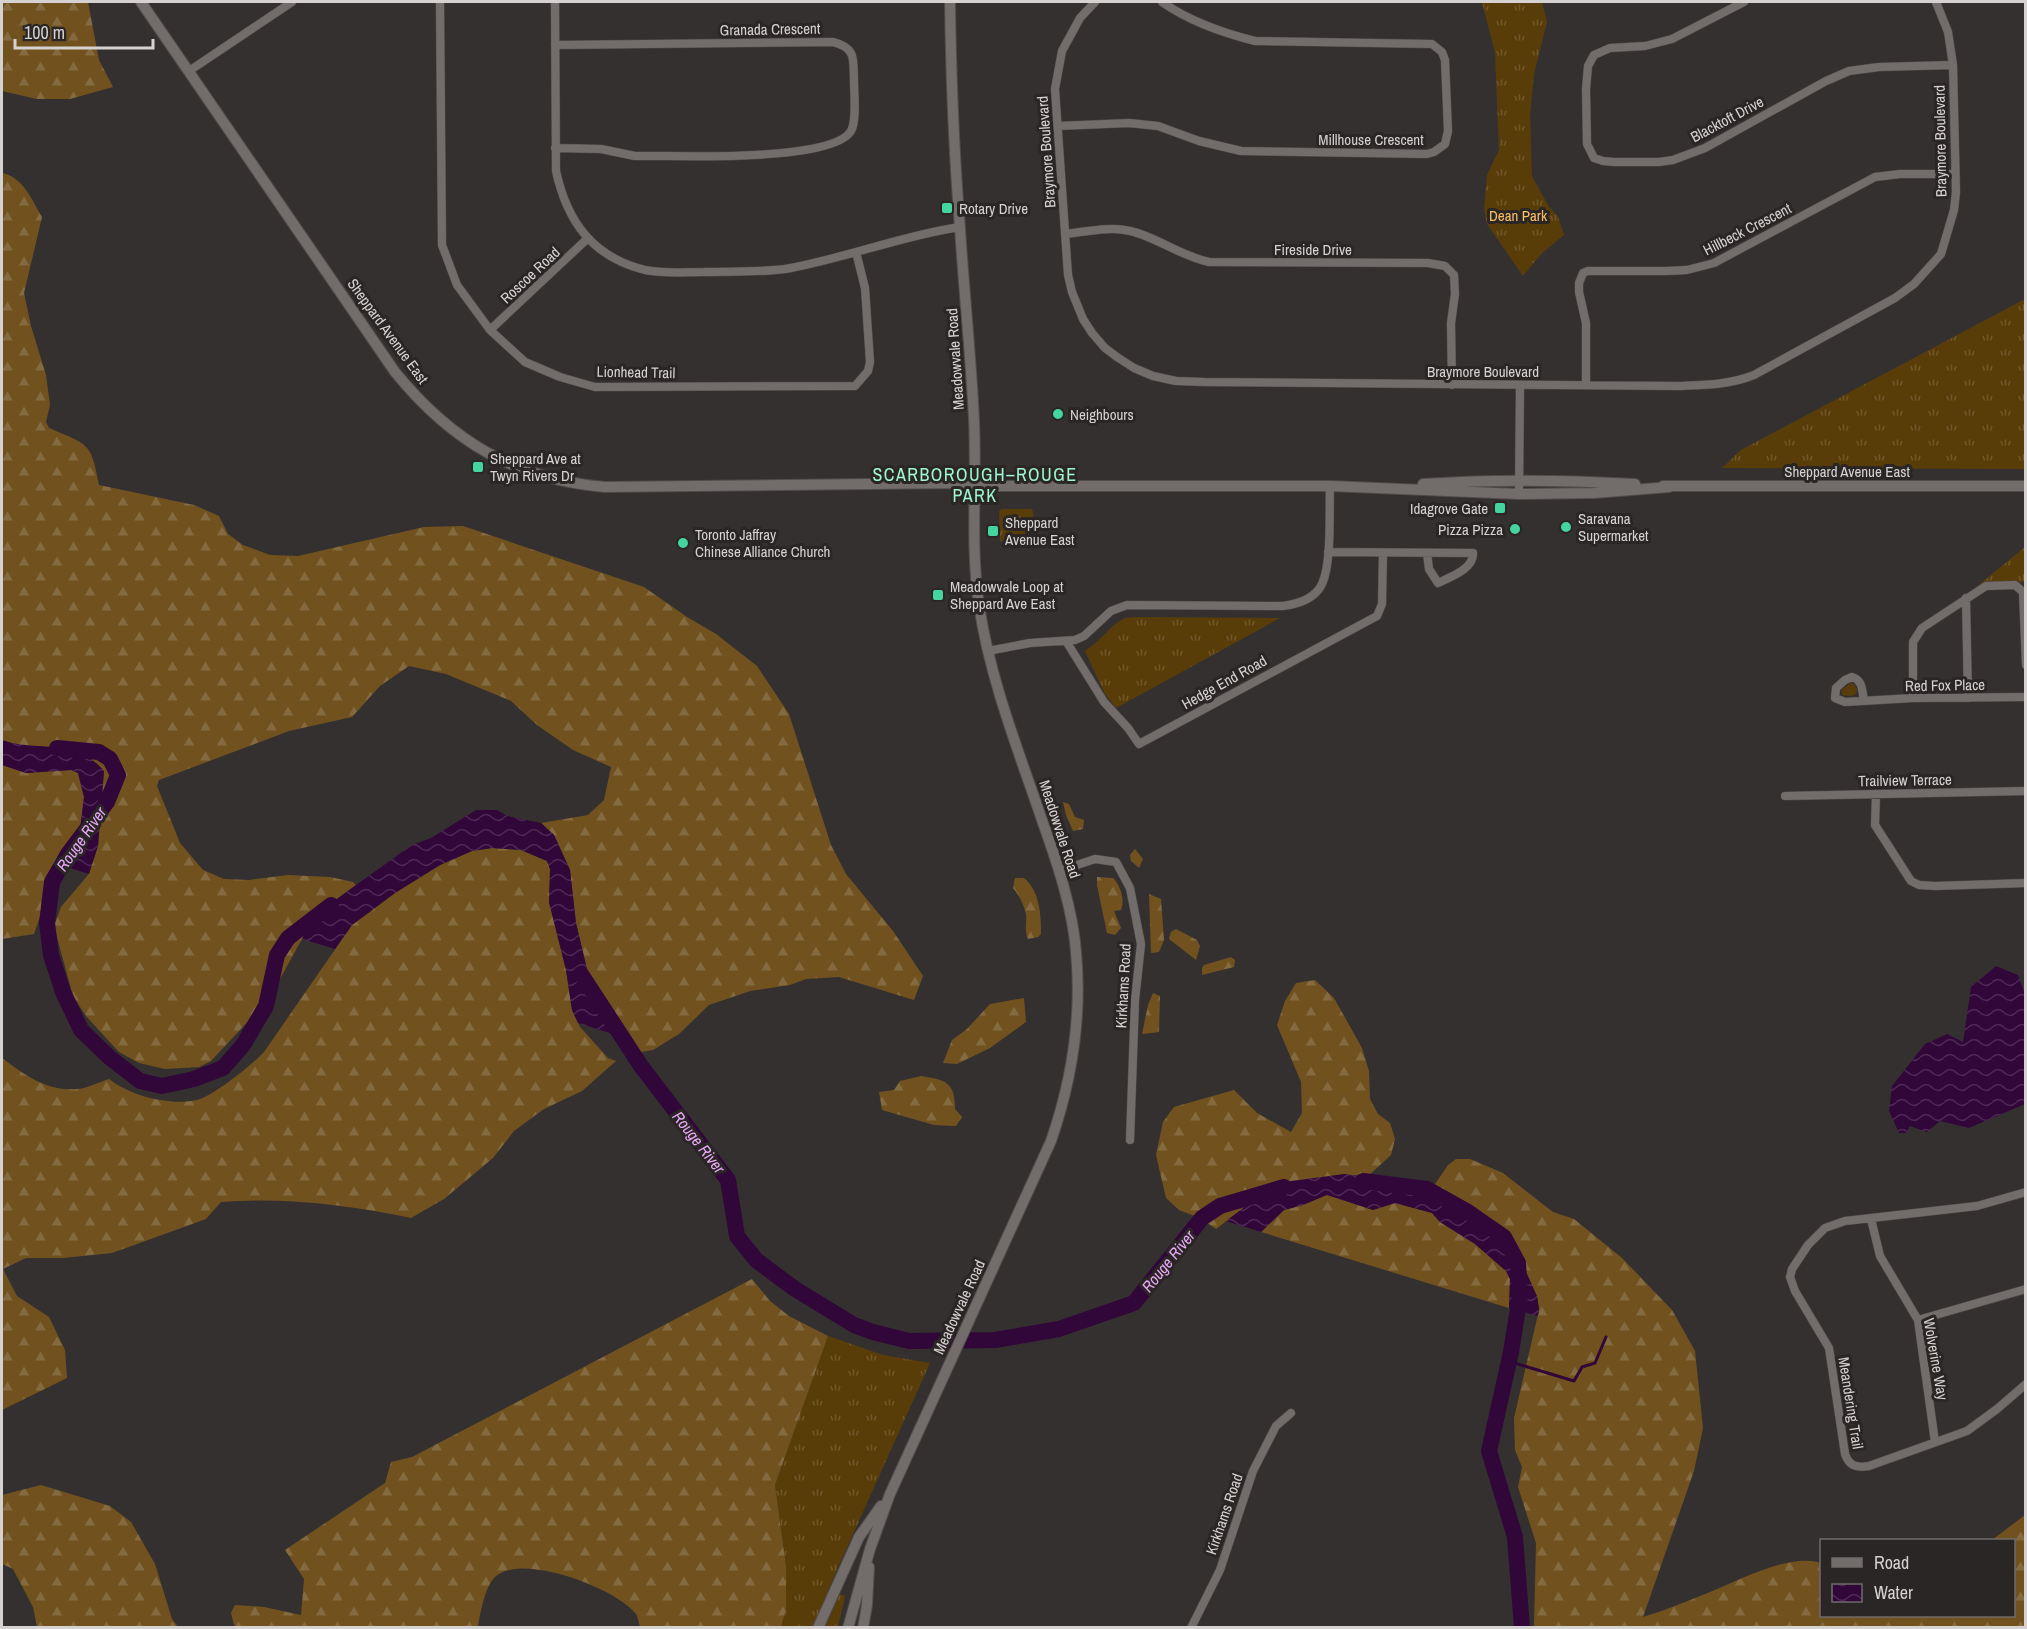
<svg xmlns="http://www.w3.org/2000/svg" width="2027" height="1629" font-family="'Archivo Narrow',sans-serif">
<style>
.grass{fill:url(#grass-tufts)}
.forest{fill:url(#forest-firs)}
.water{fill:url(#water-waves)}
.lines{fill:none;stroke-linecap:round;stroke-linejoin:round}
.stream{stroke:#310639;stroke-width:3}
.river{stroke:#310639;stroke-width:16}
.street-casing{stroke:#514c4c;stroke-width:9}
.secondary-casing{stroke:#514c4c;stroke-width:12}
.street{stroke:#726c6b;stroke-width:8}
.secondary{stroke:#726c6b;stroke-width:10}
.poi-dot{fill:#44d49f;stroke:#2b2626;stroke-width:2}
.labels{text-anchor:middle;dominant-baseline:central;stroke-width:6;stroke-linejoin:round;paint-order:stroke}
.street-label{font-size:15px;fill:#d6d2d2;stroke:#2b2626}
.poi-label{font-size:15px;fill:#d6d2d2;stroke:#2b2626;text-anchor:start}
.park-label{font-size:15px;fill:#fac063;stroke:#2b2626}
.water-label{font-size:16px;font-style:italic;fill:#e9a8f7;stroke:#2b2626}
.quarter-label{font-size:18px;letter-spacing:1.5px;fill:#9ff6cf;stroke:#2b2626}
</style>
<defs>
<pattern id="grass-tufts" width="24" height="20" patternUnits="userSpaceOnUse" patternTransform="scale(1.5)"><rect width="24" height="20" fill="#593d08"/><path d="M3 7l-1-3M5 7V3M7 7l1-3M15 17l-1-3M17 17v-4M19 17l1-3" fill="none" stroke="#70582b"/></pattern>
<pattern id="forest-firs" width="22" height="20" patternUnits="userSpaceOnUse" patternTransform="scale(1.5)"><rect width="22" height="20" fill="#71521f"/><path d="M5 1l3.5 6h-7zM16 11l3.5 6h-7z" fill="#846a3f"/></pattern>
<pattern id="water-waves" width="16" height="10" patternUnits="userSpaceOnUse" patternTransform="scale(1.5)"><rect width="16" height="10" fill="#310639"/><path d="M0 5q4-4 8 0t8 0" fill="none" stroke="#4e2955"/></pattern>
</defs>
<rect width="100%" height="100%" fill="#353030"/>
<!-- grass -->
<path class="grass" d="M1482,2H1542L1547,22L1534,74L1530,114L1532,176L1549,207L1558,217L1564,235L1541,254L1523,276L1487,224L1484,210L1487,175L1499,150L1495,53Z
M2025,299V469L1722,468L1741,450Z
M1002,509H1032C1039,528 1018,545 1000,541L999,511Z
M2025,547V582H1998L1975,588Z
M1125,618L1136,617L1280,618L1116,708L1105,694L1085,651C1100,642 1109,626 1125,618Z
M1851,683L1854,684L1857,690L1856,694L1851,696L1843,695L1841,690Z
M828,1336L883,1355L930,1363L835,1574L813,1627H781L786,1609V1566L775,1485Z
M840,1594L845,1596L838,1627H825Z"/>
<!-- forest -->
<path class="forest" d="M2,2H88L99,60L113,87L70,99H37L2,91Z
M2,173C24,178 31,199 42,217L24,293L31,326L46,375L50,405L46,422L49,428C88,445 91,441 99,485L194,505L219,516L228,534L243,545L270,555L298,556L424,527L463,526L644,587L687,617L716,634L757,666L789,714L831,845L846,874L893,931L923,976L914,1000L839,977L806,979L790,985L750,991L709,1005L679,1034L653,1050L641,1052L599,1014L596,1007L576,923L570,870L554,835L541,823L588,815L604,800L611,767L573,750L537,725L511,701L446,674L409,666L380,686L352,717L289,731L159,780L157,786L180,843L203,870L224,879L249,880L288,875L330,877L353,882L356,885L315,915L269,999L211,1061L199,1067L165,1069L139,1063L119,1052L86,1016L73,996L54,926L61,907L88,875L98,846L104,771L2,740Z
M2,765L26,773L71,770L78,773L84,797L79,838L72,866L46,899L34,934L2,939Z
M1063,802L1069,804L1075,817L1084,820L1083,829L1073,831L1066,815Z
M492,848L521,850L547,861L550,869L549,902L566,970L572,1010L580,1027L608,1058L616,1061L582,1091L544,1109L514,1131L493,1158L444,1199L411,1218C351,1205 283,1197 221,1202L206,1219L112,1253L63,1258H26L3,1269L17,1296L49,1317L65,1350L67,1378L2,1410V1058C25,1075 47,1092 78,1089C88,1088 99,1082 109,1079C131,1096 169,1106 197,1100C212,1097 253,1064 264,1052L352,925L395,893L440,865L472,851Z
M1135,849L1143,859L1139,868L1131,861L1130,855Z
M1097,877L1113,878C1121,886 1125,900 1121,910L1114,911L1121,928L1115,935L1107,933L1097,885Z
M1015,878H1024C1040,892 1041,914 1041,934L1038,937L1028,939C1024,929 1027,923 1026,914C1024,905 1019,895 1013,888Z
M1149,894L1161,899L1164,940L1159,952L1151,953Z
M1176,929L1197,940L1200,946L1196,960L1169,939L1171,932Z
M1231,957L1235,960L1234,967L1202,975V968L1204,965Z
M1315,980L1334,998L1362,1048L1369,1071L1370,1099L1378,1114L1390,1123L1395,1139L1391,1155L1367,1177L1344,1174L1266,1191L1216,1229L1200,1218L1179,1210L1166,1198L1156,1155L1163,1122L1174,1107L1234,1090L1257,1113L1291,1132L1302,1113L1301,1082L1277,1025L1285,1001L1296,983Z
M1153,993L1160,996L1159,1032L1142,1034L1148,1005Z
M1024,998L1026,1022L990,1048L957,1064L943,1063L952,1040L967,1029L990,1004Z
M921,1076C946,1080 955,1082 955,1109L962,1117L956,1126L934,1125L882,1110L879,1092L894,1090L900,1081Z
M1456,1159H1470L1503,1173L1553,1212L1574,1219L1622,1258L1672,1310L1695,1351L1703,1428L1694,1471L1643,1617C1666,1610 1688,1601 1710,1592C1740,1580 1789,1553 1821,1563L1822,1616H2014V1540H1992L2025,1515V1627H1534L1536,1543L1518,1487L1522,1467L1515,1450L1514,1418L1539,1310L1537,1296L1431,1190L1448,1165Z
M1327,1194L1373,1210L1395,1203L1432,1213L1440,1222L1475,1244L1506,1271L1510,1279L1509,1308L1261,1232L1284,1210L1303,1205Z
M752,1279L770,1301L789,1316L828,1336L775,1485L786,1566V1609L781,1627H640C639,1624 638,1617 636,1614C616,1588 523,1553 496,1576C485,1585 480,1614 478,1627L238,1628L234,1625L231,1613L235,1605L264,1607L301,1615L304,1579L285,1550L385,1483L391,1462L412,1457Z
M41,1485L110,1506L131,1522L155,1564L172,1619L178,1627H37L33,1607L13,1569L2,1564V1495Z"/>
<!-- water -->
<path class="water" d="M2,740C39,753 75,736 104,771L98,846L89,874L70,868L79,838L84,797L78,773L71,770L26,773L2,765Z
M476,810H497L507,816L541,823L554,835L570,870L576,923L596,1007L599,1014L626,1038L578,1023L572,1010L566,970L549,902L550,869L547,861L521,850L492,848L472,851L440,865L395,893L352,925L335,949L302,939L315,915L356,885L412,845L431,838Z
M1996,966L2018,975L2025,994V1104L1969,1128L1940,1121L1927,1132L1910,1126L1906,1133H1899L1889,1111L1892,1086L1925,1044L1947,1034L1963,1042L1971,987Z
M1344,1174L1367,1177L1397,1187L1440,1193L1467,1209L1522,1263L1537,1296L1539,1309L1538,1316L1509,1308L1510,1279L1506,1271L1475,1244L1440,1222L1432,1213L1395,1203L1373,1210L1327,1195L1303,1205L1284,1210L1261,1232L1226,1221L1266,1191L1284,1182Z"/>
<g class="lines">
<!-- stream -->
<path class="stream" d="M1508,1361L1574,1381L1582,1367L1595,1363L1606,1337"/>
<!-- river -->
<path class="river" d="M57,748L99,752L110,759L118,775L107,802L68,854L52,882L47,923L51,955L63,992L81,1030L109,1057L140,1081L162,1086L194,1079L223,1068L243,1045L266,1006L277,955L288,938L331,905
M581,974L641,1066L728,1180L737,1236L756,1260L795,1289L854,1325L873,1332L909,1341L995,1340L1059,1329L1134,1303L1202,1218L1220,1206L1284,1187
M1363,1181L1427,1189L1468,1212L1504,1237L1518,1263L1520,1296L1511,1352L1489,1451L1515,1537L1522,1628"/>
<defs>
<path id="street" d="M440,2L442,245L457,285L490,330L525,362L560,377L595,387L855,386L868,371L870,362L865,288L856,252
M555,2L556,171C567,221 592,257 645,270C664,274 685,272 704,272C732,271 763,273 791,268C848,257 902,236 959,227
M1095,2L1080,18L1062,51L1055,89L1068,275L1072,292L1083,319L1092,333L1105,348L1117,357L1134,368L1153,376L1176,381L1204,382L1678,386C1704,385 1729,385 1754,375L1895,298L1914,284L1941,254L1954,210L1956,192L1953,65L1948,32L1936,2
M1744,2L1672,39L1645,46L1610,48L1594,55L1588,66L1586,89L1587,144L1594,158L1603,161L1614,162H1659L1673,160L1705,148L1826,81L1849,71L1879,67L1953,65
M555,45L833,42C857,48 853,60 854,81C854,93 857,121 851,131C833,161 688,156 653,156H635L601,149L555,148
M189,71L292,2
M1058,126L1129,123L1158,126L1199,141L1241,151L1427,154L1434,152L1445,144L1448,131L1445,60L1442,52L1432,44L1255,41C1223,33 1189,21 1162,2
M1065,234C1085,232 1110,226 1130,231C1157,237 1180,256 1209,262L1428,263L1445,266L1454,275L1455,294L1451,323L1452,385
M490,330L587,239
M1586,385V323L1579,292V283L1583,273L1588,271H1667L1687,270L1714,263L1875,177L1900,174H1955
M1519,494L1520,385
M1328,552L1473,553C1474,569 1450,577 1438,583L1429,569L1427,553
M1966,598L1968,698
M1066,641L1104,702L1128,728L1139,744L1377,616L1382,604L1383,553
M988,651L1030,643L1075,640L1084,636L1111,611L1127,605L1283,606C1298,604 1315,599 1322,584C1332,563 1329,511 1330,486
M1913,698V642L1922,628L1986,586L2015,585L2023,592L2026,665
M1864,701C1862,691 1863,680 1852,677L1845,680L1836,688L1835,698L1845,702L1913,698L2026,697
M1876,795L1875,825L1911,881L1919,885L1935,886L2026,883
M1785,796L2026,791
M1059,871L1095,859L1116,862L1130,888L1141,944L1135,1000L1130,1140
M2026,1192L1977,1206L1845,1221L1825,1228L1808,1245L1792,1269L1790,1277L1795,1291L1829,1348L1845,1454C1849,1466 1856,1468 1869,1466L1967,1431L1997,1409L2026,1384
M1871,1219L1880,1256L1918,1320L1935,1442
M1918,1320L2026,1289
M1191,1628L1220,1570L1253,1471L1276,1426L1291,1413"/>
<path id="secondary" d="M141,2L395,372C452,442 515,479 605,487L954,483L996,486H1330L1519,494L1594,493L1669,487
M1423,484C1494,479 1565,480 1635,484
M1663,486H2026
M818,1628L859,1537L881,1506
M848,1628L870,1549L890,1494L1051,1141C1072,1080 1082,1016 1076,952C1073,910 1057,862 1043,823C1019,752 990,680 979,605C970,544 977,481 974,420C971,356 964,292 960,228C954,153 951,77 950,2
M863,1628L867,1605L869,1567"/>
</defs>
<!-- street casing -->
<use href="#street" class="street-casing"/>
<!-- secondary casing -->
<use href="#secondary" class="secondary-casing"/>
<!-- street -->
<use href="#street" class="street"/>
<!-- secondary -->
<use href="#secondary" class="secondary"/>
</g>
<!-- markers -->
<g class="poi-dot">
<rect x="941" y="202" width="12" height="12" rx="3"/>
<circle cx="1058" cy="414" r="6"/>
<rect x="472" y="461" width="12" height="12" rx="3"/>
<rect x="1494" y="502" width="12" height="12" rx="3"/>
<circle cx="1566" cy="527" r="6"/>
<circle cx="1515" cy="529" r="6"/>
<rect x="987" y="525" width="12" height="12" rx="3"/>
<circle cx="683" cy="543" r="6"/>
<rect x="932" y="589" width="12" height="12" rx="3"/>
</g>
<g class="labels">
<!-- street labels -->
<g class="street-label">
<text transform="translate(770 29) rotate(-1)">Granada Crescent</text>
<text transform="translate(1727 119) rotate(-28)">Blacktoft Drive</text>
<text x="1371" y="139">Millhouse Crescent</text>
<text transform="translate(1940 141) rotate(-91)">Braymore Boulevard</text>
<text transform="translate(1046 152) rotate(-94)">Braymore Boulevard</text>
<text transform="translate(1747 229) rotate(-27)">Hillbeck Crescent</text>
<text x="1313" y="249">Fireside Drive</text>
<text transform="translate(530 275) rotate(-43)">Roscoe Road</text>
<text transform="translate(388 331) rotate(54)">Sheppard Avenue East</text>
<text transform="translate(955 359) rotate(-94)">Meadowvale Road</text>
<text x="1483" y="371">Braymore Boulevard</text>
<text transform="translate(636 372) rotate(1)">Lionhead Trail</text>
<text x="1847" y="471">Sheppard Avenue East</text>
<text transform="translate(1224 682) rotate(-29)">Hedge End Road</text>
<text transform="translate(1945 685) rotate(-1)">Red Fox Place</text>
<text transform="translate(1905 780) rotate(-1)">Trailview Terrace</text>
<text transform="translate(1060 829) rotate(72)">Meadowvale Road</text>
<text transform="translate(1123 986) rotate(-87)">Kirkhams Road</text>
<text transform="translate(959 1307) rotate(-65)">Meadowvale Road</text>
<text transform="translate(1936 1359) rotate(80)">Wolverine Way</text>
<text transform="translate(1851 1403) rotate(81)">Meandering Trail</text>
<text transform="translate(1224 1514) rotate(-71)">Kirkhams Road</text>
</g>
<!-- poi labels -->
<g class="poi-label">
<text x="959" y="208">Rotary Drive</text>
<text x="1070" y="414">Neighbours</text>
<text x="490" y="458">Sheppard Ave at<tspan x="490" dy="17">Twyn Rivers Dr</tspan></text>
<text x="1488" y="508" text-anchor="end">Idagrove Gate</text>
<text x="1578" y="518">Saravana<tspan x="1578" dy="17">Supermarket</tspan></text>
<text x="1005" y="522">Sheppard<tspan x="1005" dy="17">Avenue East</tspan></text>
<text x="1503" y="529" text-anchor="end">Pizza Pizza</text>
<text x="695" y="534">Toronto Jaffray<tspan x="695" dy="17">Chinese Alliance Church</tspan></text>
<text x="950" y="586">Meadowvale Loop at<tspan x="950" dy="17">Sheppard Ave East</tspan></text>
</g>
<!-- park labels -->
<g class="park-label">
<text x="1518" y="215">Dean Park</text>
</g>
<!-- water labels -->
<g class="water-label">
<text transform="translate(81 839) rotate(-55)">Rouge River</text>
<text transform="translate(699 1142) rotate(52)">Rouge River</text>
<text transform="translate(1168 1261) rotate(-51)">Rouge River</text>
</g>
<!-- quarter labels -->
<g class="quarter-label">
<text x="975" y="474">SCARBOROUGH–ROUGE<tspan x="975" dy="21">PARK</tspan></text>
</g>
</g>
<!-- border -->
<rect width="2027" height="1629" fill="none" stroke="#d6d2d2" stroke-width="6"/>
<!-- legend -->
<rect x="1820" y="1539" width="195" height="78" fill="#2b2626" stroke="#6f6b6b" stroke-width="1.5"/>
<rect x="1832" y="1558" width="30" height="9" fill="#726c6b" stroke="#6f6b6b" stroke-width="1.5"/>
<text x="1874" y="1569" font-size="18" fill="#d6d2d2">Road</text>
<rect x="1832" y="1584" width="30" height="18" fill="url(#water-waves)" stroke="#6f6b6b" stroke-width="1.5"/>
<text x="1874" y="1599" font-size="18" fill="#d6d2d2">Water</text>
<!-- scale -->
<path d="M15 39v9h138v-9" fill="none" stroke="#d6d2d2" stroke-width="3"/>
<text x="24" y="39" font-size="18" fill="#d6d2d2" stroke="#2b2626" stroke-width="4.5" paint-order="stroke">100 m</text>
</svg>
